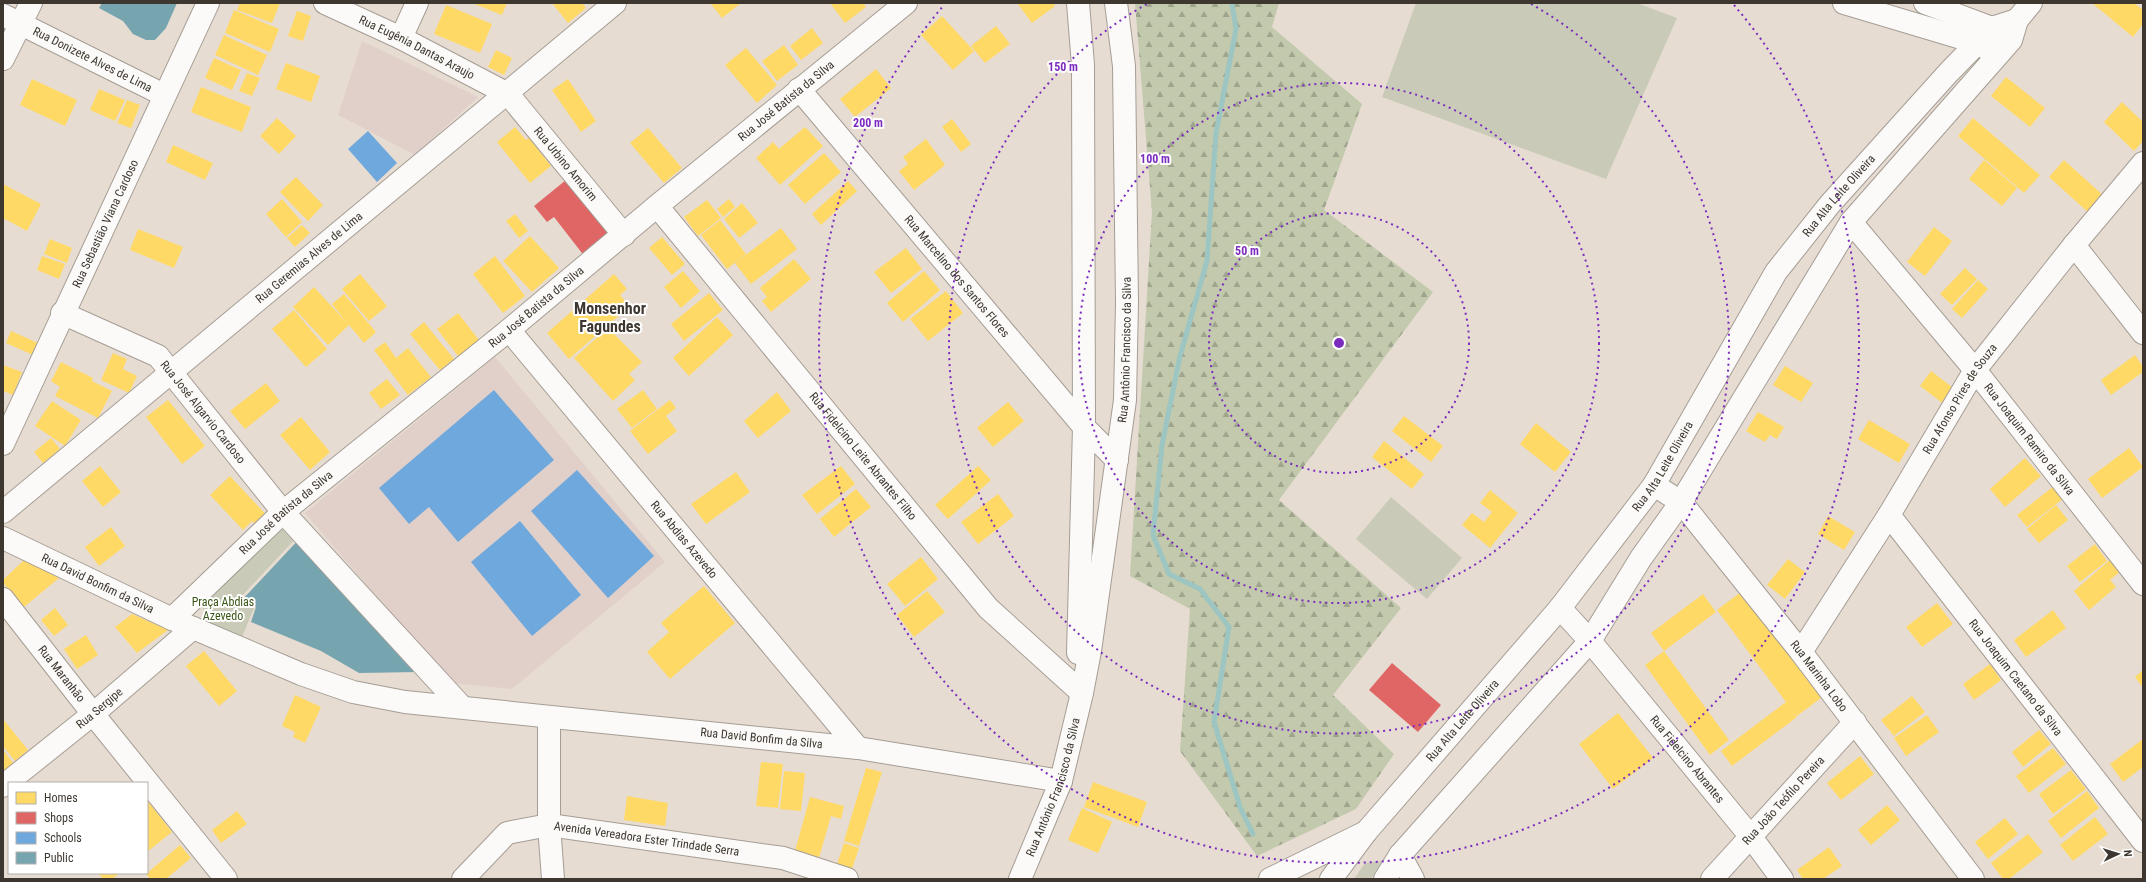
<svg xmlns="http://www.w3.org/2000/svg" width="2146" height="882" font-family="'Roboto Condensed',sans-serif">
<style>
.education{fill:#e1cfc9}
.green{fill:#c9cbb8}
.forest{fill:url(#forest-firs)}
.homes{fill:#ffd966}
.shops{fill:#e06666}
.schools{fill:#6fa8dc}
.public{fill:#76a5af}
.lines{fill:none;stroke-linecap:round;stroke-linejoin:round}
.stream{stroke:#9dc5c2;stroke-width:5}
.minor-casing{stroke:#a59d95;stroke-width:24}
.major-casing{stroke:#a59d95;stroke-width:24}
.minor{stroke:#fbfaf8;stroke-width:22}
.major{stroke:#fbfaf8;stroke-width:22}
.ring{fill:none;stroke:#7b2cbf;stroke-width:2;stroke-dasharray:2 4}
.labels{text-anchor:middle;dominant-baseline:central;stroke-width:4;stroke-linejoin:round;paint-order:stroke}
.street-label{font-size:12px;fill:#3e3730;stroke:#fff}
.park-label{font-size:12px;fill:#3a5415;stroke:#fff}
.district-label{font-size:16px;font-weight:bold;fill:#3e3730;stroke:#fff}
.centre{fill:#7b2cbf;stroke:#fff;stroke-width:2}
.ring-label{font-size:12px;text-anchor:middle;font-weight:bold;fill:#7b2cbf;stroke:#fff;stroke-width:4;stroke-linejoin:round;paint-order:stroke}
</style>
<defs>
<pattern id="forest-firs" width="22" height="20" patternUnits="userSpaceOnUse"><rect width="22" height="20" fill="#c2c9ad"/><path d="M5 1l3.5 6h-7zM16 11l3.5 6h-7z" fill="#9fa48d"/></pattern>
</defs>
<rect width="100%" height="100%" fill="#e7dcd2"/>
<!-- education -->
<path class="education" d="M362,41L478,97L415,155L338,115Z
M495,357L665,562L512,689L451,683L305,513Z"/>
<!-- green -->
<path class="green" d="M1416,3H1637L1677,18L1606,179L1382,97Z
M1391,497L1462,558L1427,599L1356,539Z
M289,524L299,535L239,599L254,608L242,637L208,625L200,600L207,587Z
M1382,861L1371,879H1354L1365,863Z"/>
<!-- forest -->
<path class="forest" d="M1135,3H1279L1272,27L1362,104L1324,210L1433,292L1279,500L1401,608L1333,695L1394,754L1356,809L1257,856L1180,751L1190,609L1130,576L1152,212Z"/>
<!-- homes -->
<path class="homes" d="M240,3H280L272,23L237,10Z
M472,3H507L502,15Z
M552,3H582L586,8L568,23Z
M710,3H741L722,18Z
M830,3H863L866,7L845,23Z
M1017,3H1053L1055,6L1032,23Z
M2092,3H2134L2143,10V24L2133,37Z
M446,5L492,24L480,53L434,34Z
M234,10L279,29L270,52L225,33Z
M297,11L311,16L303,41L288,36Z
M942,16L974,51L953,70L921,35Z
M996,26L1010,44L985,63L971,46Z
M812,28L823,43L801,60L790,46Z
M224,35L267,55L258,75L215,55Z
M784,45L798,65L777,81L762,61Z
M746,48L777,85L757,103L725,65Z
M496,50L512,58L504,75L488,67Z
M214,58L241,70L232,90L205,78Z
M286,63L320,76L311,102L276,89Z
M876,69L891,88L855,117L840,99Z
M247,73L260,78L252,96L239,91Z
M2006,77L2045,108L2030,127L1991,96Z
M32,79L77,100L65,126L20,105Z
M568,79L596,121L581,132L552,90Z
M201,87L251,107L242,132L191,112Z
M99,89L125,100L115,121L90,110Z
M127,100L140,105L131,128L117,123Z
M2122,102L2143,122V141L2134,151L2104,122Z
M277,118L296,136L279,154L260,136Z
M1973,118L2040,175L2024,193L1958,136Z
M952,119L971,144L961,152L942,127Z
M515,127L526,140L529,138L551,166L530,183L497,142Z
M805,127L823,146L780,185L756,158L773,142L779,149Z
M648,128L682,168L664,183L630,143Z
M926,139L945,165L914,190L899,171L908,164L903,157Z
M173,145L213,163L205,180L166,162Z
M824,153L841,172L805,204L788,185Z
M1984,160L2017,188L2002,206L1969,179Z
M2064,160L2105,197L2090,214L2049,177Z
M296,177L323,205L308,221L280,192Z
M848,181L857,191L821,225L812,214Z
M3,184L41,204L27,231L3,218Z
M282,199L302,222L286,237L266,214Z
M729,199L735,207L723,217L717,209Z
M707,200L721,218L698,236L684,217Z
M742,203L758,223L739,238L724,219Z
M515,214L528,231L519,238L506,221Z
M720,220L746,254L727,269L701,235Z
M302,225L310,233L295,247L287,238Z
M1934,227L1952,241L1925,276L1907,262Z
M781,228L797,249L751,284L735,263Z
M138,229L183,247L174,268L130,250Z
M530,236L559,268L532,292L503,261Z
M662,237L685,264L672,275L649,248Z
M50,239L72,248L67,263L44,254Z
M906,248L922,269L891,293L874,272Z
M42,256L65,264L59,279L37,270Z
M495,256L525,296L503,313L473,274Z
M794,259L811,279L771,312L762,301L767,297L760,288Z
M1965,268L1977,279L1952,305L1940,294Z
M683,271L700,291L681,308L664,287Z
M924,271L940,290L903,322L887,303Z
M360,274L387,306L369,321L342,289Z
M614,274L627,289L620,295L630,306L569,359L547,333Z
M1978,280L1988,289L1962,318L1952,309Z
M314,287L346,322L332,304L344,294L376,332L364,343L349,325L328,345L293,307Z
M946,291L963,313L928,341L910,319Z
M709,293L723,310L684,341L671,324Z
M294,310L327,349L306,367L272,329Z
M458,313L482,344L461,360L437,329Z
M717,317L733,335L689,376L673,358Z
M424,322L454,359L440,370L410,334Z
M608,328L642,362L629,374L635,380L613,401L574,358Z
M11,331L38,343L33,355L6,343Z
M385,342L396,358L408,348L431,377L408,395L374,350Z
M113,353L127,359L123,369L137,376L129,393L101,380Z
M2135,355L2143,367V372L2111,395L2101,380Z
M61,362L93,378L92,381L112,391L98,418L55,396L60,387L51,381Z
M3,365L22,372L13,395L3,391Z
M1785,366L1813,383L1801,402L1773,385Z
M1931,371L1956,390L1945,405L1920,386Z
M387,379L400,395L381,409L369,393Z
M266,383L280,401L245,429L230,411Z
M643,390L657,409L632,428L617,409Z
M777,392L791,411L758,438L744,421Z
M168,400L205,446L182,464L146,417Z
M670,400L676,408L666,416L677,431L648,454L630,431Z
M52,401L81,420L65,446L35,426Z
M1008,402L1024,421L993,447L977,428Z
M1758,412L1784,427L1777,439L1770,435L1765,442L1746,431Z
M1404,416L1443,446L1431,462L1392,431Z
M301,417L330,452L310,470L280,435Z
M1869,420L1910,444L1899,463L1858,439Z
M1536,423L1571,452L1555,472L1520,444Z
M51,438L60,449L43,463L34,452Z
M1384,441L1424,474L1412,489L1372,457Z
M2129,448L2143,467L2102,498L2088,479Z
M2025,458L2041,476L2005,507L1990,489Z
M100,466L121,492L103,507L82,481Z
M841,466L855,484L817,514L802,495Z
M978,466L991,480L948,519L935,505Z
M736,472L750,492L706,524L691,504Z
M230,476L270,519L259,529L252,521L243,530L210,495Z
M2054,486L2064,498L2027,527L2017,515Z
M856,489L871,507L834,537L820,519Z
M1490,490L1518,513L1490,548L1462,525L1472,513L1484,522L1492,512L1480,503Z
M998,494L1014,516L978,544L961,522Z
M2056,505L2068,520L2039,543L2027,529Z
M1828,516L1855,532L1844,550L1818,534Z
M111,527L125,546L99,566L85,547Z
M2095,544L2107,561L2080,582L2067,566Z
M921,557L938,579L905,606L887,584Z
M2112,558L2122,570L2110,580L2116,587L2089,610L2074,591Z
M1788,559L1805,572L1785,599L1767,585Z
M24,560L59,578L24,607L3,583V580Z
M704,586L735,623L670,679L647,652L669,632L661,623Z
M927,591L945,612L914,637L897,615Z
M1741,592L1821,698L1797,716L1793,713L1797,717L1732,766L1721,751L1786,702L1717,610Z
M1703,594L1716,612L1664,651L1729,740L1710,755L1645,665L1664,651L1651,633Z
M1937,603L1953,624L1922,647L1906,627Z
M55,608L68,625L54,636L41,620Z
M2053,610L2066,628L2026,657L2014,640Z
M132,614L168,630L137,653L115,627Z
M86,635L98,655L77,669L64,649Z
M204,651L237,691L219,706L186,666Z
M1990,664L2001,680L1974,700L1963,684Z
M2143,670V688L2135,677Z
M295,695L321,707L305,743L293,737L295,732L282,726Z
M1912,696L1925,712L1894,736L1881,720Z
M1618,713L1653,758L1613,789L1579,744Z
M1927,715L1939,732L1906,756L1894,738Z
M3,719L28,750L15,761L3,746Z
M2039,730L2051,744L2023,767L2012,752Z
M2143,739V767L2123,782L2110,764Z
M2053,748L2066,764L2029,793L2016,776Z
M3,750L14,764L3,772Z
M1860,756L1874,774L1841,800L1827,783Z
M761,762L783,764L778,808L756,806Z
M866,768L882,772L859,846L844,841Z
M2071,770L2086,789L2053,814L2039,794Z
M784,771L805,773L801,811L780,809Z
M1093,782L1147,802L1138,827L1084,807Z
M2087,791L2099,808L2061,838L2048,821Z
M627,796L668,803L665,826L624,820Z
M810,797L844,806L841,819L831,816L819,858L795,851Z
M147,800L172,832L147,852Z
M1887,805L1900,820L1871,845L1858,830Z
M1082,808L1112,822L1098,853L1068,840Z
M237,811L247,824L221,843L212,830Z
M2095,817L2108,834L2073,861L2060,845Z
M2005,818L2018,834L1988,859L1975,842Z
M2028,834L2043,852L2009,879H2003L1991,863Z
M844,843L859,848L852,869L837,864Z
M180,845L191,858L166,879H150L146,874Z
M1829,847L1842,866L1823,879H1803L1797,870Z
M98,873H120L112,879H103Z"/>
<!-- shops -->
<path class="shops" d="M566,180L611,237L585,257L554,217L547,222L534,206Z
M1392,663L1441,705L1418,732L1369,690Z"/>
<!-- schools -->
<path class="schools" d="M368,131L397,163L377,182L348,149Z
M494,390L554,460L458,542L429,507L409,524L379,488Z
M577,470L654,556L608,598L531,511Z
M520,521L581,595L532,636L471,562Z"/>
<!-- public -->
<path class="public" d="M102,3H177L166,28L155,40H146L133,34L123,21L99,8Z
M302,536L419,672L359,673L321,651L251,622L256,607L243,599Z"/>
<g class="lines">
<!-- stream -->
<path class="stream" d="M1232,3L1236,29L1216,133L1207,261L1180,356L1162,445L1153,535L1169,574L1200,589L1229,627L1214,722L1240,807L1253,834"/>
<defs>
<g id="minor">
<path id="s1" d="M325,3L401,38L508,94L624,235"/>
<path id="s2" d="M3,15L164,95"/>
<path d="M2017,20L2031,3"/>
<path d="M401,38L417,3"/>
<path d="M3,59L31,3"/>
<path id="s3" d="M799,89L1084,427L1117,460"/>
<path id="s4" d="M657,206L988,608L1082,693"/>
<path id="s5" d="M1851,222L1975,370L2143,584"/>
<path d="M2074,245L2143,333"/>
<path id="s6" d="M62,313L158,356L283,512L462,707"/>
<path id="s7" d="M509,330L858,748"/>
<path id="s8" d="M3,444L208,3"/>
<path id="s9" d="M1654,485L1681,502L1801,652L1973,879"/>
<path id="s10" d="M3,512L615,3"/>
<path id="s11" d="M1889,515L2143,841"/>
<path id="s12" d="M3,538L172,619L301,674L353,692L405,702L858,748L1061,781"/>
<path id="s13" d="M3,599L93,714L226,879"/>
<path id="s14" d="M172,619L283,512L509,330L657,206L906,3"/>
<path id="s15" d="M1590,641L1751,837L1782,879"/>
<path id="s16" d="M1801,652L1889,515L1975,370L2074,245L2143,163"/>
<path d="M1078,653L1084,427L1083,65L1078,3"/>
<path d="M549,717V825L553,879"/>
<path id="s17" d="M3,786L93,714L193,628"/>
<path d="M1400,855L1413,879"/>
<path id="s18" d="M463,879L507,833L549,825L783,858L847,879"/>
<path id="s19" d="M1020,879L1061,781L1082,693L1090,651L1125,400L1127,302L1124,66L1116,3"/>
<path d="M1270,879L1366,832"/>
<path id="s20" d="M1712,879L1855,722"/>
</g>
<g id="major">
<path d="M1844,3L1978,43L1989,50"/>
<path d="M1925,3L1992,28L2003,35"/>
<path d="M1560,608L1590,641"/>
<path id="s21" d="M1331,879L1366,832L1560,608L1654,485L1776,272L1830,204L1949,72L1992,28L2017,20"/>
<path d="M1385,879L1400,855L1590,641L1641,558L1681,502L1851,222L2011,40L2017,20"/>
</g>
</defs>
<!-- minor casing -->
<use href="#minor" class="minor-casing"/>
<!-- major casing -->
<use href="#major" class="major-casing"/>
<!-- minor -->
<use href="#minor" class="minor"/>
<!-- major -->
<use href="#major" class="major"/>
</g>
<!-- distance rings -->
<g class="ring">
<circle cx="1339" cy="343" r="130"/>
<circle cx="1339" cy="343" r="260"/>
<path d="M1531 4A390 390 0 1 1 1147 4"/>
<path d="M1734 5A520 520 0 1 1 944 5"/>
</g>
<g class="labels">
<!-- street labels -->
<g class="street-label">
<text stroke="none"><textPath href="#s1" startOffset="102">Rua Eugênia Dantas Araujo</textPath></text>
<text stroke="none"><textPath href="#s2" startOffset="100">Rua Donizete Alves de Lima</textPath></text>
<text stroke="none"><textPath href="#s14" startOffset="804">Rua José Batista da Silva</textPath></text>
<text stroke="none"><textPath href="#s1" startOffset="295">Rua Urbino Amorim</textPath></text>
<text stroke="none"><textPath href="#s21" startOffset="854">Rua Alta Leite Oliveira</textPath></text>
<text stroke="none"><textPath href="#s8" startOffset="243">Rua Sebastião Viana Cardoso</textPath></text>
<text stroke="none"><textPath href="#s10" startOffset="398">Rua Geremias Alves de Lima</textPath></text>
<text stroke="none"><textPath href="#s3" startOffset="245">Rua Marcelino dos Santos Flores</textPath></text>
<text stroke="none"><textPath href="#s14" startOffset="480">Rua José Batista da Silva</textPath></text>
<text stroke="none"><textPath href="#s19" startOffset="543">Rua Antônio Francisco da Silva</textPath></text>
<text stroke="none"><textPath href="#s16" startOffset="299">Rua Afonso Pires de Souza</textPath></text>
<text stroke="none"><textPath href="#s6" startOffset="177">Rua José Algarvio Cardoso</textPath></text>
<text stroke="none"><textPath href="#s5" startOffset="281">Rua Joaquim Ramiro da Silva</textPath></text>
<text stroke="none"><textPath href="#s4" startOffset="324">Rua Fidelcino Leite Abrantes Filho</textPath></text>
<text stroke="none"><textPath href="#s21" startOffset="530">Rua Alta Leite Oliveira</textPath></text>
<text stroke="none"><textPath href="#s14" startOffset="156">Rua José Batista da Silva</textPath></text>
<text stroke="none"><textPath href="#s7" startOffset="273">Rua Abdias Azevedo</textPath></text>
<text stroke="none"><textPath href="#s12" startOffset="105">Rua David Bonfim da Silva</textPath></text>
<text stroke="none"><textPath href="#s13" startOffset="95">Rua Maranhão</textPath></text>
<text stroke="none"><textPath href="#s9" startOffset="254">Rua Marinha Lobo</textPath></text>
<text stroke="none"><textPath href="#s11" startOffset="206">Rua Joaquim Caetano da Silva</textPath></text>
<text stroke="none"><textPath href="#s17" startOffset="124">Rua Sergipe</textPath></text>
<text stroke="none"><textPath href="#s21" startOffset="206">Rua Alta Leite Oliveira</textPath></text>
<text stroke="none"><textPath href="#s12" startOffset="794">Rua David Bonfim da Silva</textPath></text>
<text stroke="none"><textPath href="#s15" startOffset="153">Rua Fidelcino Abrantes</textPath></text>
<text stroke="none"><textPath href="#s19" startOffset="98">Rua Antônio Francisco da Silva</textPath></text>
<text stroke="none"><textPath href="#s20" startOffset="106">Rua João Teófilo Pereira</textPath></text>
<text stroke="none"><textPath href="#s18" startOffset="205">Avenida Vereadora Ester Trindade Serra</textPath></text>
</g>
<!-- park labels -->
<g class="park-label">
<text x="223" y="602">Praça Abdias<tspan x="223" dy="14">Azevedo</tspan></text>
</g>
<!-- district labels -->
<g class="district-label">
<text x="610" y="308">Monsenhor<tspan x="610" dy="18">Fagundes</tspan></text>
</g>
</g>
<circle cx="1339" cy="343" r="6" class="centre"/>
<g class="ring-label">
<text x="1063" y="71">150 m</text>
<text x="868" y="127">200 m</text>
<text x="1155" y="163">100 m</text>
<text x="1247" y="255">50 m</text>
</g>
<!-- border -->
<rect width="2146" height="882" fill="none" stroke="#3e3730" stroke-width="8"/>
<!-- legend -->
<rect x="8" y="782" width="140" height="92" fill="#ffffff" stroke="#b2afac"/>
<rect x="16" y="792" width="20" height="12" fill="#ffd966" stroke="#b2afac"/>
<text x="44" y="802" font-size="12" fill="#3e3730">Homes</text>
<rect x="16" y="812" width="20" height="12" fill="#e06666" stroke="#b2afac"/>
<text x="44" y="822" font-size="12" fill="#3e3730">Shops</text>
<rect x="16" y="832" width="20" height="12" fill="#6fa8dc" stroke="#b2afac"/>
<text x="44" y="842" font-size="12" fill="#3e3730">Schools</text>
<rect x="16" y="852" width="20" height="12" fill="#76a5af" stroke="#b2afac"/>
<text x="44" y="862" font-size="12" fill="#3e3730">Public</text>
<!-- north arrow -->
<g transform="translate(2118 854) rotate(86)" stroke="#ffffff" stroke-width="3" paint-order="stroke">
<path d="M0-3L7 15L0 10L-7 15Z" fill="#3e3730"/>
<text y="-6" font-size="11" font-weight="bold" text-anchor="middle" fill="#3e3730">N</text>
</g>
</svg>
